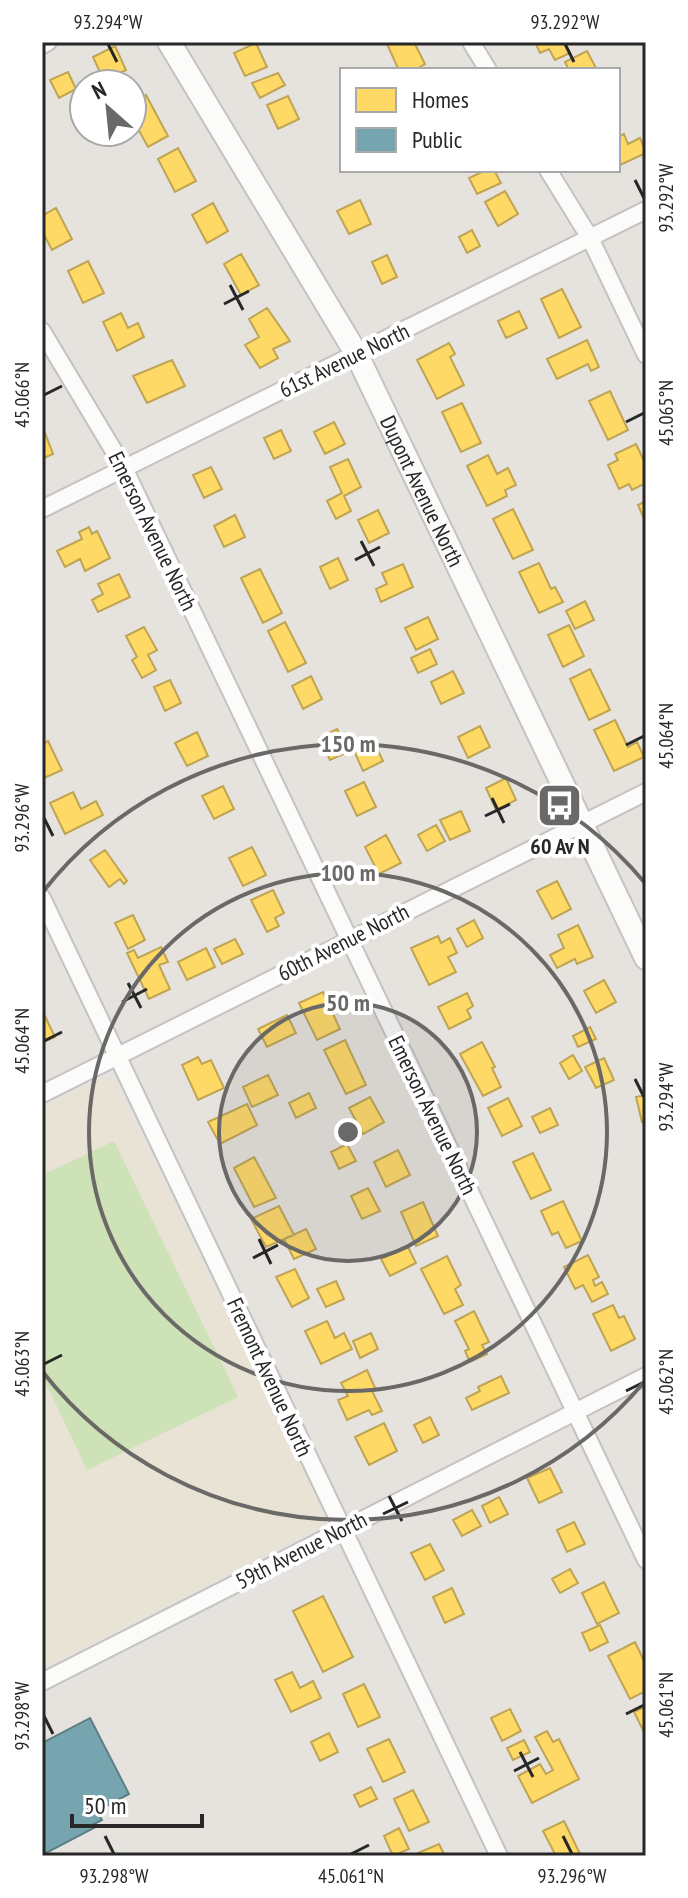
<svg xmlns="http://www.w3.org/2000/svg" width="688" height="1898" font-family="'PT Sans Narrow',sans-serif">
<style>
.education{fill:#e8e3d4}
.pitch{fill:#cee2b7}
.homes{fill:#ffd966;stroke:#bea453;stroke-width:2}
.public{fill:#76a5af;stroke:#5e7f86;stroke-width:2}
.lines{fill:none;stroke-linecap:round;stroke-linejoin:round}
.street-casing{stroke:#c4c2c3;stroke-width:20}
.secondary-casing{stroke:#c4c2c3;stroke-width:26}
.street{stroke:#fbfbfa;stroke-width:16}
.secondary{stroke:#fbfbfa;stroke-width:22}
.ticks{fill:none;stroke:#272727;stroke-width:3}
.ring{fill:none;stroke:#6a6967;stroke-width:4}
.labels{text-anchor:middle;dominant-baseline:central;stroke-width:8;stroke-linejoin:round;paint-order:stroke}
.street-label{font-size:22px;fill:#272727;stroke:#fff}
.poi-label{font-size:22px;font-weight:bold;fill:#272727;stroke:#fff}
.centre{fill:#6a6967;stroke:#fff;stroke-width:4}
.ring-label{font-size:24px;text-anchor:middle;font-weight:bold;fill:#6a6967;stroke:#fff;stroke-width:8;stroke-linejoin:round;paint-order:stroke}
.neatline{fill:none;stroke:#272727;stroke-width:3}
.ticks-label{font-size:20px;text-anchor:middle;fill:#272727}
</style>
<rect width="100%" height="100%" fill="#e6e3de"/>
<!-- education -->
<path class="education" d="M108,1078L114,1081L324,1514L323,1524L317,1529L42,1668V1108L100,1079Z"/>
<!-- pitch -->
<path class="pitch" d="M114,1141L238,1397L87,1470L42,1375V1175Z"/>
<!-- homes -->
<path class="homes" d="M390,42H414L425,64L420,67L422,70H394L398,68L387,44Z
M535,42H565L570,53L555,60L549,49L540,53Z
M256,43L267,67L245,76L234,53Z
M115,46L126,70L104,81L93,57Z
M587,51L596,68L569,70L565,62Z
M68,72L76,89L59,98L50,80Z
M278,73L285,85L260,98L252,83Z
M146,95L168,136L148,147L132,118V103Z
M288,96L299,119L278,129L267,105Z
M624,134L628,144L640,138L646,153L618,166V137Z
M178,148L196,181L175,192L158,159Z
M486,170H494L501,183L477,194L469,178Z
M505,191L518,214L498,226L485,202Z
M360,200L371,224L349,234L337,211Z
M213,203L228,231L207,243L192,215Z
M56,208L72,239L52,250L42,231V216Z
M472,230L480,246L467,253L459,237Z
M241,254L259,285L241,295L224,264Z
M387,255L397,277L382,284L372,262Z
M88,261L104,293L83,303L68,271Z
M562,289L581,327L559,338L541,299Z
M267,308L290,341L273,349L278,358L260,368L245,345L259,337L249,319Z
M519,311L527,328L506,338L498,321Z
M121,313L128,328L138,323L144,337L117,351L103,322Z
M587,340L599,367L591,371L588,364L557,379L547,359Z
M449,343L455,354L450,357L464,385L437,399L417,360Z
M172,360L185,386L147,403L133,376Z
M610,391L628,430L608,440L589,401Z
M462,403L481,443L461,452L442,412Z
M334,422L345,444L325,454L314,432Z
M42,425L53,454L42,459Z
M281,430L291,451L274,459L264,438Z
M636,444L646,465V483L632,490L629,484L619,489L608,465L618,460L615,454Z
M488,455L497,474L508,468L516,485L505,490L507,496L487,506L467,466Z
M348,459L361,487L344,496L351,511L336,519L327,501L342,493L330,467Z
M211,467L222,489L204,498L193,475Z
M646,501V523L638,505Z
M513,509L533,550L513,559L493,519Z
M378,510L389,533L369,543L358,520Z
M235,515L245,537L224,547L214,526Z
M89,527L92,534L97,531L110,558L85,571L80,559L65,567L57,551L82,539L79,532Z
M338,558L348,580L330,589L320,567Z
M539,563L551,589L555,587L563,602L539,613L519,572Z
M403,564L413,587L381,602L376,589L387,584L382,573Z
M260,569L282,613L263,623L241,578Z
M119,574L130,597L98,612L92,600L103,594L98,584Z
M585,601L594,620L575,629L566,611Z
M428,617L438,639L416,650L405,628Z
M285,622L306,663L288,672L268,631Z
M569,625L584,656L563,667L548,635Z
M144,627L157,650L148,655L156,670L142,678L132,660L137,657L126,636Z
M430,649L437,664L418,673L411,658Z
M590,669L610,710L589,720L570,679Z
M453,671L464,693L441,704L431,682Z
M311,676L322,699L303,709L292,686Z
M170,680L181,703L165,711L154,687Z
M615,720L628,747L637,742L644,757L614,771L594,730Z
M480,726L490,747L468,758L458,737Z
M337,729L348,752L330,760L319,738Z
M197,732L208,756L187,766L175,743Z
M48,741L62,770L42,779V744Z
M375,744L383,761L363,771L355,753Z
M506,778L516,800L496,810L486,788Z
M364,782L376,807L357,816L345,791Z
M223,786L234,809L214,819L202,796Z
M73,792L81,809L96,801L103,815L65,834L50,803Z
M461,811L470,831L450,840L440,820Z
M436,825L445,841L427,851L418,835Z
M386,835L401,863L379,874L365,847Z
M252,847L266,875L243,886L229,858Z
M105,850L127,881L124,884L120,879L109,887L90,860Z
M557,881L571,909L552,919L537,891Z
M273,890L284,913L275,918L279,926L267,932L251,900Z
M133,915L145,940L128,949L115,923Z
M474,920L483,938L467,947L457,929Z
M578,925L593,957L577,964L575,959L557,968L550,955L564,948L558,935Z
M438,936L441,943L450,938L457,953L448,957L456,972L429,985L411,948Z
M235,939L243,954L222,964L214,949Z
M161,947L168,962L159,965L170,989L149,999L127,953L134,950L138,958Z
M206,948L215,967L187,980L178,962Z
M604,980L616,1002L596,1013L584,991Z
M323,992L340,1029L317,1040L299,1003Z
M467,993L473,1006L467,1010L471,1018L449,1029L438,1007Z
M42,1010L55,1037L42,1043Z
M287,1015L296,1033L267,1047L258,1029Z
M590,1027L596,1039L578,1047L573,1036Z
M345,1040L366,1085L346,1094L324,1050Z
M482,1042L495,1067L492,1068L501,1087L483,1096L460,1054Z
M573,1055L582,1071L569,1079L560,1063Z
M198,1057L202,1064L211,1060L224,1088L198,1100L182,1065Z
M604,1058L614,1080L596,1088L585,1067Z
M268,1075L278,1095L252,1107L243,1087Z
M309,1093L316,1108L296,1118L289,1103Z
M646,1095V1121L642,1122L636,1097Z
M370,1097L384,1122L363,1134L349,1108Z
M508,1098L522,1126L502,1136L488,1108Z
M247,1104L257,1125L220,1144L208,1122Z
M550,1108L558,1125L540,1133L532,1117Z
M347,1144L356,1161L339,1169L331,1152Z
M398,1150L410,1175L386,1187L374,1162Z
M533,1153L551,1190L531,1199L513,1162Z
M254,1157L276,1198L254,1207L234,1168Z
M368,1188L380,1211L362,1219L351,1196Z
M563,1201L582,1241L566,1248L558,1232L552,1235L541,1211Z
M423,1202L438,1236L416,1246L401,1212Z
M279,1206L294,1235L266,1247L251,1219Z
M306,1229L316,1249L294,1259L284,1239Z
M408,1247L416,1263L390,1276L381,1259Z
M588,1255L599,1277L593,1280L595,1286L602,1282L608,1294L592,1302L583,1285L575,1289L564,1267Z
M447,1256L461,1285L455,1289L463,1305L444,1314L421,1269Z
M295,1269L309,1298L292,1307L276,1277Z
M336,1281L344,1299L326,1307L317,1289Z
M613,1305L619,1318L624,1316L635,1339L611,1351L593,1314Z
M474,1311L489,1342L482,1345L487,1354L470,1362L465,1351L469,1349L455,1321Z
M327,1321L335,1338L344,1333L352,1349L321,1364L305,1331Z
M371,1333L378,1349L360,1358L353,1341Z
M367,1370L376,1390L372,1391L382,1411L372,1415L369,1410L347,1420L338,1400L348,1396L341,1383Z
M501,1376L509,1393L472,1410L466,1398L480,1391L478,1387Z
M430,1417L439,1435L423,1443L414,1425Z
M384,1423L397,1451L369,1465L355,1437Z
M550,1468L562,1492L539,1503L527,1478Z
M499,1497L508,1514L490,1523L482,1506Z
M472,1510L481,1526L462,1536L453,1520Z
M574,1522L585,1544L567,1552L557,1530Z
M430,1544L444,1570L425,1580L411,1553Z
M570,1569L578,1583L560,1593L552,1579Z
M604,1582L619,1613L597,1624L582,1593Z
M452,1588L464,1614L445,1623L433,1597Z
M323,1596L353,1657L323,1672L293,1611Z
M600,1625L608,1642L590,1651L582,1633Z
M635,1642L646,1665V1691L630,1699L608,1656Z
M292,1672L300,1688L313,1681L321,1698L291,1712L275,1680Z
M364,1684L380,1717L358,1727L343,1694Z
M646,1706V1736L634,1712Z
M510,1709L521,1731L502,1741L491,1718Z
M547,1731L553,1742L559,1739L579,1779L532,1803L518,1776L540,1764L546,1774L553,1770L535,1737Z
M329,1733L338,1752L320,1761L311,1742Z
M389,1739L405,1772L383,1782L367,1749Z
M524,1740L530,1752L513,1760L507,1748Z
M371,1787L377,1799L360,1807L354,1795Z
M413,1790L429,1822L409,1831L394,1799Z
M564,1821L581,1856H556L543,1831Z
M399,1828L409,1849L393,1856L384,1836Z
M439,1844L445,1856H420L418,1853Z"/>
<!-- public -->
<path class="public" d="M90,1718L129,1794L97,1811L102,1820L92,1825L94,1828L42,1855V1743Z"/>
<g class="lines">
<defs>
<path id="street" d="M471,42L488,70
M42,45L48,42
M548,170L590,238L646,355
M42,331L124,468L646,1560
M42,509L646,210
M42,898L499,1856
M42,1094L646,792
M42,1682L646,1376"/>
<g id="secondary">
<path id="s1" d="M169,42L356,353L646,958"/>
</g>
</defs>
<!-- street casing -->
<use href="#street" class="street-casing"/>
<!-- secondary casing -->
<use href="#secondary" class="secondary-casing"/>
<!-- street -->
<use href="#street" class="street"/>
<!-- secondary -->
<use href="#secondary" class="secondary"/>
</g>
<!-- ticks -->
<path class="ticks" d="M108,44L117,62M565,44L574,62M635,180L644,198M230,285L243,310M224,304L249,291M44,395L62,386M626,422L644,413M361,541L374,566M355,560L380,547M626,745L644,736M492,798L504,823M485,816L510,804M44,818L53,836M128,983L141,1008M122,1002L147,989M44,1041L62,1032M635,1079L644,1097M259,1239L271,1264M253,1258L278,1245M44,1364L62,1355M626,1391L644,1382M389,1496L402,1521M383,1514L408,1502M626,1714L644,1705M44,1716L53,1734M520,1752L533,1777M514,1771L539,1758M105,1836L114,1854M563,1836L572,1854M351,1854L369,1845"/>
<!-- distance rings -->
<circle cx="348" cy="1132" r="129" fill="#6a6967" fill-opacity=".12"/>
<g class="ring">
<circle cx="348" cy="1132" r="129"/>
<circle cx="348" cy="1132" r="259"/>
<path d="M645 1381A388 388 0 0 1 42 1371M42 893A388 388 0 0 1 645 883"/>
</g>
<!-- icons -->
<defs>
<symbol id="bus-square" viewBox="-11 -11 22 22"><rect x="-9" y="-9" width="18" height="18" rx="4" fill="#6a6967" stroke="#fff"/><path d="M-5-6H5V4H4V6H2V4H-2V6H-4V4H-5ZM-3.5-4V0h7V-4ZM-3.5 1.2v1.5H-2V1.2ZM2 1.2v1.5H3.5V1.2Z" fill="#fff"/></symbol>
</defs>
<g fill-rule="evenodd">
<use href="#bus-square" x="534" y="780" width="51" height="51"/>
</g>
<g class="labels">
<!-- street labels -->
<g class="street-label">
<text transform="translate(344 360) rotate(-26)">61st Avenue North</text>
<text stroke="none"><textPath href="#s1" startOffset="516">Dupont Avenue North</textPath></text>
<text transform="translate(153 531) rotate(64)">Emerson Avenue North</text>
<text transform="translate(343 942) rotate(-27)">60th Avenue North</text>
<text transform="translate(433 1115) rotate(64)">Emerson Avenue North</text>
<text transform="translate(270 1377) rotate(65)">Fremont Avenue North</text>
<text transform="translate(301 1550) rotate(-27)">59th Avenue North</text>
</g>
<!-- poi labels -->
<g class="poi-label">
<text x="560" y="846">60 Av N</text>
</g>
</g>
<circle cx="348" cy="1132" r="12" class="centre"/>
<g class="ring-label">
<text x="348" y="752">150 m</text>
<text x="348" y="881">100 m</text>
<text x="348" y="1011">50 m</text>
</g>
<!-- border -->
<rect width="688" height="1898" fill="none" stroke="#ffffff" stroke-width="88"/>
<!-- legend -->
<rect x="340" y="68" width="280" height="104" fill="#ffffff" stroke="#a9a9a9" stroke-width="2"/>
<rect x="356" y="88" width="40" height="24" fill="#ffd966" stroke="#a9a9a9" stroke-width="2"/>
<text x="412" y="108" font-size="24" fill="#272727">Homes</text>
<rect x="356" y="128" width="40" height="24" fill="#76a5af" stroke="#a9a9a9" stroke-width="2"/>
<text x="412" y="148" font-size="24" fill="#272727">Public</text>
<!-- north arrow -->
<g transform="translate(108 108) rotate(333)"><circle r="38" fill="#ffffff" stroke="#a9a9a9" stroke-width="2"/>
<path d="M0-6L14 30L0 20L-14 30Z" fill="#6a6967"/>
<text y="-12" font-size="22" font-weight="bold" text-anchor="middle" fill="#272727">N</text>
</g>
<!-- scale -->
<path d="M72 1814v12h130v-12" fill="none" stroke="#272727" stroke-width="4"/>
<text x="84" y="1814" font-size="24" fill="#272727" stroke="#ffffff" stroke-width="6" paint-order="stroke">50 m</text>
<rect x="44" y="44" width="600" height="1810" class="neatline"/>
<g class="ticks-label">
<text x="108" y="29">93.294°W</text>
<text x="565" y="29">93.292°W</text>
<text transform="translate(666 198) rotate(-90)" y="7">93.292°W</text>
<text transform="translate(22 395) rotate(-90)" y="7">45.066°N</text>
<text transform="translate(666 413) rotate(-90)" y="7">45.065°N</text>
<text transform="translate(666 736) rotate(-90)" y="7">45.064°N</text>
<text transform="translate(22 818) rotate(-90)" y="7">93.296°W</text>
<text transform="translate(22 1041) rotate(-90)" y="7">45.064°N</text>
<text transform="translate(666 1097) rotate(-90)" y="7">93.294°W</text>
<text transform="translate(22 1364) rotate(-90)" y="7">45.063°N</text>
<text transform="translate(666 1382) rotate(-90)" y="7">45.062°N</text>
<text transform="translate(666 1705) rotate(-90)" y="7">45.061°N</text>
<text transform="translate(22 1716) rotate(-90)" y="7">93.298°W</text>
<text x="114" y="1883">93.298°W</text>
<text x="351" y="1883">45.061°N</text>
<text x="572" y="1883">93.296°W</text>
</g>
</svg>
